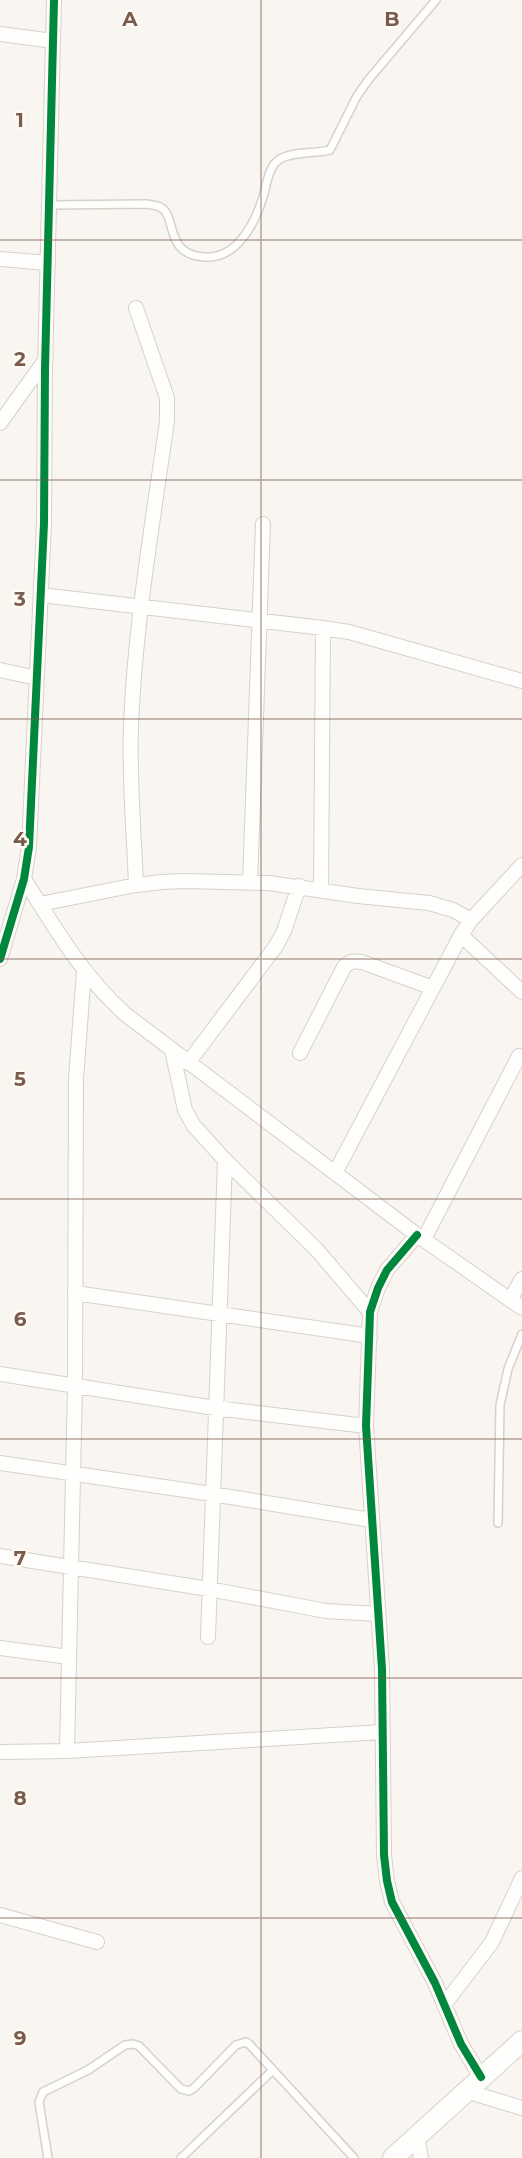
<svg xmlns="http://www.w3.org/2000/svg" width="522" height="2158" font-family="Montserrat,sans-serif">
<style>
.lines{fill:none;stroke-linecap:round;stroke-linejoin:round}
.lane-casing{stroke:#d7d1cb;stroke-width:10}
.street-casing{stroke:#d7d1cb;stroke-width:16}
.secondary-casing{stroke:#d9d2cb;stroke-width:22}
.lane{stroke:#fefefd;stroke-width:7}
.street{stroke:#fefefd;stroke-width:14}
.secondary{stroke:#fefefd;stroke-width:20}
.cycleway-casing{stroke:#fffaf3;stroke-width:11}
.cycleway{stroke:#00873e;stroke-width:8}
.grid{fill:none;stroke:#7a5c4d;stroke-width:1.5;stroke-opacity:0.55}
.grid-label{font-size:20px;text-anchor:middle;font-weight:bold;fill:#7a5c4d;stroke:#fffaf3;stroke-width:5;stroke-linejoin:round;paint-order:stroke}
</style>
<rect width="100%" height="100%" fill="#f9f5f0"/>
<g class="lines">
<defs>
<path id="lane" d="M49,205L146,204C151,205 156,205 160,207C178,216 163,255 205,257C236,259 254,225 262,200C267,187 267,167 280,159C294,151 314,154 330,150L357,96L369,79L436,0
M498,1523L500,1405L508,1369L522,1334
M48,2158L39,2102L43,2092L88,2070L125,2045L133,2044L139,2046L181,2089L189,2091L194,2088L236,2045L246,2042L249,2044L354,2158
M181,2158L273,2070"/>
<path id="street" d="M0,34L53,41
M0,259L48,263
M0,423L46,359
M41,595L323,628L349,632L522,681
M0,670L37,678
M24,879C56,929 81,974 125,1014L417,1235L522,1308
M250,883L263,524
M136,885C134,832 129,779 131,725C135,625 153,520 167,421V398L136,308
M321,889L323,628
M40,904L136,885L162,882L184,881L269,883L358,896L429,903L453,910L471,920
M461,935L522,992
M0,959L24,879L29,847L44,523L45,369L54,0
M172,1050L185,1110L194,1126L225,1160L317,1250L370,1312
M300,1053L344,967C350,961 354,961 362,962L433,988
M188,1063L276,946L284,931L299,886
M335,1173L461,935L471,920L522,865
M417,1235L387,1270L378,1288L370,1312L366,1426L382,1669L384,1855L387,1881L392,1902L435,1983L461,2044L481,2077
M424,1239L519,1056
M75,1293L370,1336
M510,1300L522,1279
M0,1374L215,1408L366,1426
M0,1463L212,1494L371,1520
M0,1556L209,1589L326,1611L378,1614
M208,1637L225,1160
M0,1648L69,1657
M67,1751L75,1386L76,1079L84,971
M0,1752L67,1751L383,1732
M0,1915L97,1942
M444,2005L492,1942L522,1878
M466,2091L522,2108
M417,2137L421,2158"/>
<path id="secondary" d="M393,2158L522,2041"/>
</defs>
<!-- lane casing -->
<use href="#lane" class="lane-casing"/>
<!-- street casing -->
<use href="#street" class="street-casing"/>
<!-- secondary casing -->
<use href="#secondary" class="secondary-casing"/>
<!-- lane -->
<use href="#lane" class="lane"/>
<!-- street -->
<use href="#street" class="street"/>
<!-- secondary -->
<use href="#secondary" class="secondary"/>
<defs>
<path id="cycleway" d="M0,959L24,879L29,847L44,523L45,369L54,0
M417,1235L387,1270L378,1288L370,1312L366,1426L382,1669L384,1855L387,1881L392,1902L435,1983L461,2044L481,2077"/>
</defs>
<!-- cycleway casing -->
<use href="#cycleway" class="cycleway-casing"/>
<!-- cycleway -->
<use href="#cycleway" class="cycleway"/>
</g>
<!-- grid -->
<path class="grid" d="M261,0V2158M0,240H522M0,480H522M0,719H522M0,959H522M0,1199H522M0,1439H522M0,1678H522M0,1918H522"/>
<g class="grid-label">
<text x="130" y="26">A</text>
<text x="392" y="26">B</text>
<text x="20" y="127">1</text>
<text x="20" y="366">2</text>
<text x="20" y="606">3</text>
<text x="20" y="846">4</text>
<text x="20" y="1086">5</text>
<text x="20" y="1326">6</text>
<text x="20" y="1565">7</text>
<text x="20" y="1805">8</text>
<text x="20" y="2045">9</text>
</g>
</svg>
